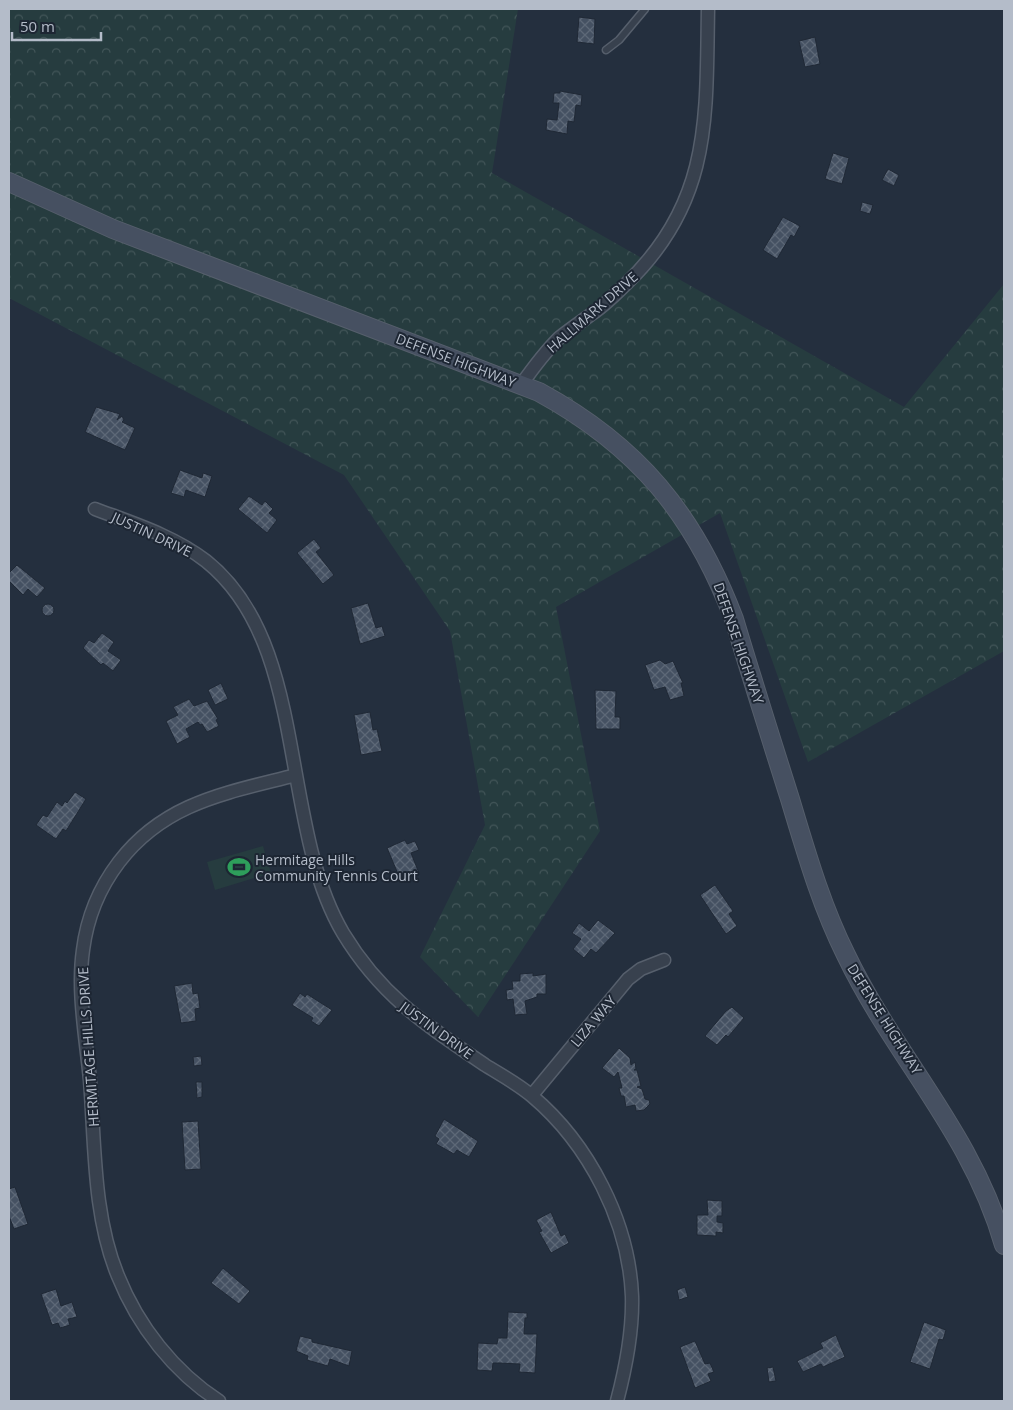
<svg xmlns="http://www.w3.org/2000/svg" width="1013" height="1410" font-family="'Open Sans',sans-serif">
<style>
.forest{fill:url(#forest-crowns)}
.park{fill:#263c3f}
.building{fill:url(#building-cross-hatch);stroke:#1f2835}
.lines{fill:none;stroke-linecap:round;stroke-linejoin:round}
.lane-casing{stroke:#565f6c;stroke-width:9}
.street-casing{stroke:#565f6c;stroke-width:15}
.secondary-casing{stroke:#565f6c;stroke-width:20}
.lane{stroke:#38414e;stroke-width:6}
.street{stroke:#38414e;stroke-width:12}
.secondary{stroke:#465061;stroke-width:18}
.labels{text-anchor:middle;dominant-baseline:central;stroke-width:4;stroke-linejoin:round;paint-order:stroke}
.street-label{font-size:14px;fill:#b4bcc9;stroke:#1d2633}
.poi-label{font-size:14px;fill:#b4bcc9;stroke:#1d2633;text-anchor:start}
</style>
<defs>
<pattern id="forest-crowns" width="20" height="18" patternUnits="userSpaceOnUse" patternTransform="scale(1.25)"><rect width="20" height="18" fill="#263c3f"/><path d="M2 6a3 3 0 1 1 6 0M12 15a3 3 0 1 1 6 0" fill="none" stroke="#435659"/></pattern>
<pattern id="building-cross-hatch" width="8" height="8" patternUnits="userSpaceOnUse" patternTransform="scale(1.25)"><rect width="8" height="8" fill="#455162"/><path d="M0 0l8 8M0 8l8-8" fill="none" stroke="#5d6877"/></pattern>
</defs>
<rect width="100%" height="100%" fill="#242f3e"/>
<!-- forest -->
<path class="forest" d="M9,9H518L492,173L904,407L1004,284V651L808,762L720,513L556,607L600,831L478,1017L420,957L485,825L450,631L344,475L9,298Z"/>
<!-- park -->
<path class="park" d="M263,846L271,873L215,890L207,862Z"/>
<!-- building -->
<path class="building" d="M579,17L595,19L594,44L577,42Z
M815,37L820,64L805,67L799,41Z
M560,91L582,95L581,106L576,105L574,122L568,121L567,134L546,130L547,119L557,120L559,103H553L554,93H560Z
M833,153L849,158L842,184L825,179Z
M888,169L899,175L894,186L882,180Z
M862,202L873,205L870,214L860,211Z
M783,217L800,226L794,237L791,235L777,259L763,250Z
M96,407L120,414L117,420L122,416L124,420L122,422L135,428L125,450L85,432Z
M180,470L202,478L203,473L212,476L205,497L186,490L184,497L171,493Z
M249,496L262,505L265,501L273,509L269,513L277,520L267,533L238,509Z
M314,539L321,548L316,552L334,575L323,584L297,553Z
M17,565L45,588L37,597L28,589L23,595L9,581V573Z
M368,603L376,628L382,626L385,636L360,644L351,608Z
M42 610a6 6 0 1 1 12 0a6 6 0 1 1-12 0Z
M102,633L114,642L108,651L121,660L113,671L103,663L101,665L83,648L89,640L94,643Z
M660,660L665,664L673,661L683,683H681L684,696L670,700L665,687L654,690L645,665Z
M221,683L228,699L215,705L208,690Z
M595,690L616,691L615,717H620V729H596Z
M189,699L194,706L207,701L218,719L216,720L219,726L207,732L202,724L200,725L198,722L186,729L190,737L177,744L166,721L178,715L173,707Z
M370,712L373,730L377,729L382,751L361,755L354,715Z
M75,792L86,799L66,831L63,829L56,839L36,825L43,815L47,817L57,802L62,806L65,801L67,803Z
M405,840L407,844L415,841L419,850L411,853L419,873L401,881L387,848Z
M715,885L733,911L729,914L737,926L726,934L700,895Z
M598,920L615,933L596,953L591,949L584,958L573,949L581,939L572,933L579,923L589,931Z
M533,973V976L546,974V994H537V997L525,1001L527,1014L515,1015L513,999L507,1000L506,990L513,989L512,981H520V974Z
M192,983L193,994L198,993L200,1008L195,1009L196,1021L181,1023L174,986Z
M300,993L305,997L307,994L332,1010L319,1026L311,1021L313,1018L292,1005Z
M732,1007L744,1018L728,1037L726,1035L717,1045L705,1036L726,1011Z
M619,1048L630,1058L631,1065L635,1062L636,1069L634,1070H637L641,1086L637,1087L642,1089L645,1099L649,1100L650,1104L644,1110L636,1111L635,1105L626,1107L624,1096H621L619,1088H622L618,1072L614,1077L602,1068Z
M201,1056L202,1065L194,1066L193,1057Z
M196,1082H202V1097L197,1098Z
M444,1119L478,1141L469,1157L457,1150L454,1154L436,1144L439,1139L435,1136Z
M198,1121L201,1169L185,1170L182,1122Z
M15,1187L28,1224L14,1229L9,1216V1189Z
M707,1200L722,1201V1216H717V1222L723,1223V1233L716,1232V1236L697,1235V1215H708Z
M551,1212L561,1236L565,1234L569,1243L551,1253L539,1232L542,1231L536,1220Z
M223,1268L250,1291L239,1304L211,1283Z
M685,1287L688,1297L679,1300L677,1290Z
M56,1289L61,1306L72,1302L77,1317L68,1319L70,1325L60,1328L58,1323L52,1325L41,1294Z
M508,1312L527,1313V1318H525L524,1334H537L535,1373L519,1372L520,1364L498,1363H493L492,1371L477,1370L478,1343L497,1344L498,1338H507Z
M924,1322L946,1330L943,1340L939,1339L930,1369L910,1362Z
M836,1335L845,1357L823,1367L821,1364L803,1372L797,1361L823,1348L820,1343Z
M300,1336L312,1339V1342L352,1351L349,1366L330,1359L328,1366L307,1360L308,1356L296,1351Z
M695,1341L705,1364L710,1363L714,1372L708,1374L711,1381L695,1388L680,1347Z
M773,1367L776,1381L769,1382L767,1368Z"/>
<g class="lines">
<defs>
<path id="lane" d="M606,50L619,40L645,9"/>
<path id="street" d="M521,385C533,368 545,352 559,338C570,329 582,321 593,313C605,305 617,293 627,283C712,201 706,117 708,9
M95,509C132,523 174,536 206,561C310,644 278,823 343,933C381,996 426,1025 485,1065C501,1075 518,1084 532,1096C589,1144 629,1222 632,1296C633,1332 626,1367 617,1401
M532,1095L628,979L641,969L664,960
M219,1401C174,1372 138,1326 118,1276C93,1216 95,1144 90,1080C86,1038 77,992 83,950C87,918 100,887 119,862C165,802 227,793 296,775"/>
<path id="secondary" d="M9,182L113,229L539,392C638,446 694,514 734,619C752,679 771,739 790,799C806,852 821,905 846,955C895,1057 972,1133 1004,1245"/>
</defs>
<!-- lane casing -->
<use href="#lane" class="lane-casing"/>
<!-- street casing -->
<use href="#street" class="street-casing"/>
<!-- secondary casing -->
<use href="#secondary" class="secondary-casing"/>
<!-- lane -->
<use href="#lane" class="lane"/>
<!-- street -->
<use href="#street" class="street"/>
<!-- secondary -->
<use href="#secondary" class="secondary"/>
</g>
<!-- icons -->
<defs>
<symbol id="stadium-bare" viewBox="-9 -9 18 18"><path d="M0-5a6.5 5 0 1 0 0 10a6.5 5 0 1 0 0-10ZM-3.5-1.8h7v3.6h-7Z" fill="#2e9e5b" stroke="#1d2633" stroke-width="2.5" paint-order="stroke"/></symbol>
</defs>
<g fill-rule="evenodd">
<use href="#stadium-bare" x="223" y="851" width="32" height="32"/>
</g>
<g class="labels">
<!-- street labels -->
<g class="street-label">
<text transform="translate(592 312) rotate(-41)">HALLMARK DRIVE</text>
<text transform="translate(456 360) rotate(21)">DEFENSE HIGHWAY</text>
<text transform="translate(152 534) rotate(25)">JUSTIN DRIVE</text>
<text transform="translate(739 643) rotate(71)">DEFENSE HIGHWAY</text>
<text transform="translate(885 1019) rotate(58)">DEFENSE HIGHWAY</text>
<text transform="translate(593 1021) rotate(-50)">LIZA WAY</text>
<text transform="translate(437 1030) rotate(36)">JUSTIN DRIVE</text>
<text transform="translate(88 1047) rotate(-94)">HERMITAGE HILLS DRIVE</text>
</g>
<!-- poi labels -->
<g class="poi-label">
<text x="255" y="859">Hermitage Hills<tspan x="255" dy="16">Community Tennis Court</tspan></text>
</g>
</g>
<!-- border -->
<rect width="1013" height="1410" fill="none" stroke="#b4bcc9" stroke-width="20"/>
<!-- scale -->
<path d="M12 32v8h89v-8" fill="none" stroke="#b4bcc9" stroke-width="2.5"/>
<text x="20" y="32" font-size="15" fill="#b4bcc9" stroke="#1d2633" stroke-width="4" paint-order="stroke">50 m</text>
</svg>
